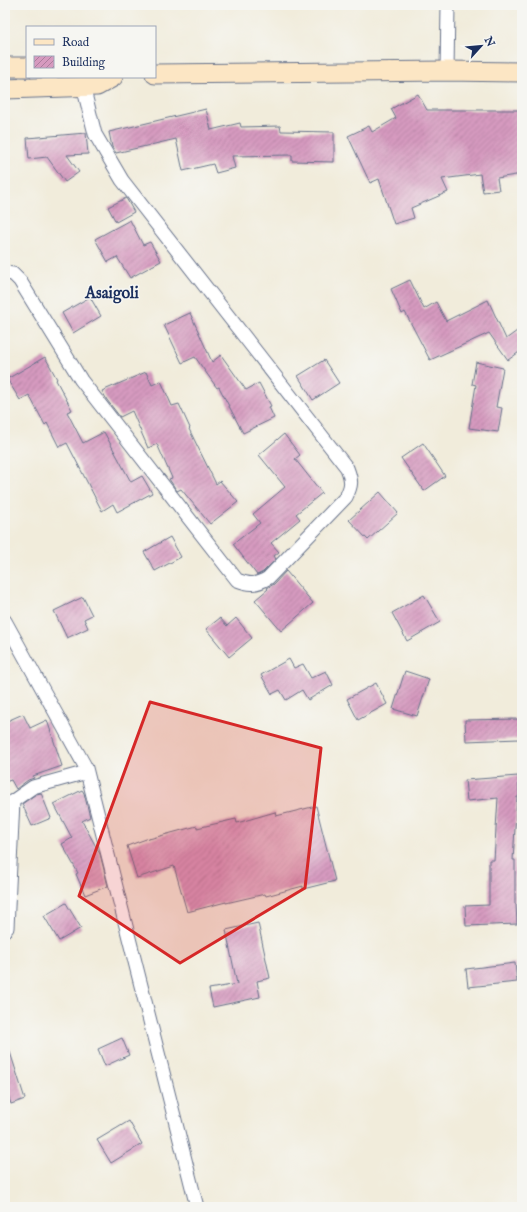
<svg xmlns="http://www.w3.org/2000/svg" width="527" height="1212" font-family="'IM FELL English',serif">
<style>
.building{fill:url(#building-hatch)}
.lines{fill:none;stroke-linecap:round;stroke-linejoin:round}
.street-casing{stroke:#66718a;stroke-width:15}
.secondary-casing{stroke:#66718a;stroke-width:21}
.street{stroke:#fff;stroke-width:13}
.secondary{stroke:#fce6c4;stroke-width:19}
.marked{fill:#d62828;fill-opacity:0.2;stroke:#d62828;stroke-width:3;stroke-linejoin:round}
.labels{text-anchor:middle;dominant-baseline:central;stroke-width:3;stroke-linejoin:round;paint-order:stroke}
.quarter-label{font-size:16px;font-weight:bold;fill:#1b2f5e;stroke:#f6f6f2}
</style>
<defs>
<pattern id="building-hatch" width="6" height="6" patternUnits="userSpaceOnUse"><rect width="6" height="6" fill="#d69abf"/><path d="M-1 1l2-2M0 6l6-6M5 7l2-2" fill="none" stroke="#ad7e9e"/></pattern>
</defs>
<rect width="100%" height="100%" fill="#f6f6f2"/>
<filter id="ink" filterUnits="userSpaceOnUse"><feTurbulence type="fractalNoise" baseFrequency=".025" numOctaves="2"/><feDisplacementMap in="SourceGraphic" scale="8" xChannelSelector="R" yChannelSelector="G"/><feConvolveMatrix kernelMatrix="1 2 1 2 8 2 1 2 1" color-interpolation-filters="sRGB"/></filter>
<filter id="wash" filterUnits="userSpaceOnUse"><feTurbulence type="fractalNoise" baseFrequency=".012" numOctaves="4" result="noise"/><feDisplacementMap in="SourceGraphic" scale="16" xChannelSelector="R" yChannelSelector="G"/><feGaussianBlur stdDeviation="0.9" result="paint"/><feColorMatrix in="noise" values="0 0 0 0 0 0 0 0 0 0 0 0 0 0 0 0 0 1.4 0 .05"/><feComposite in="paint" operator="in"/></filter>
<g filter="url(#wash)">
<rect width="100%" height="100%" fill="#f1ecdb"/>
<g id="blocks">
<!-- building -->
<path class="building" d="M418,94L427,110H522V174L497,178L499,190L483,192L480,174L442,179L448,192L411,208L414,218L394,224L379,179L370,183L348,136L369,126L372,132L396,118L391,109Z
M206,109L211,130L240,123L241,127L280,126L281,131L334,132V162L292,161V155L232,156L235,168L216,173L213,164L183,171L176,139L116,153L112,147L109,132Z
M86,133L88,154L67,155L79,172L65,182L47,157L29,159L27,138Z
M126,198L134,212L116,222L108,207Z
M130,220L143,245L150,242L161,261L130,278L117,257L108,262L95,239Z
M410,280L424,309L436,302L446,321L488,300L506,339L517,331L522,339V350L508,360L489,333L430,360L405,312L402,314L391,289Z
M90,297L101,316L73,333L62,313Z
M190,313L212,362L221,355L246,390L259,383L271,406L269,407L274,418L243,433L219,387L217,388L195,357L182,363L164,325Z
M45,357L57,379L56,380L72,410L67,412L83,443L104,432L131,482L142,476L152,493L117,512L113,504L102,511L67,443L59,447L47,423L45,425L29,395L20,400L7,379Z
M324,360L339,383L313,400L298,376Z
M476,362L503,368L496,407L502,408L498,432L469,428L476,385L472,384Z
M146,372L152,385L161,381L172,406L179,404L190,428L189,429L216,484L220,481L238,502L210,524L181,489L177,491L169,479L172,478L157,444L148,448L132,411L120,417L107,400L102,391Z
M284,434L300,455L295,459L322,493L296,514L300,519L271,543L279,552L274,556L276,559L263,572L257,575L233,544L260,523L253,514L285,487L259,455Z
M423,443L445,476L424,491L401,458Z
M380,492L398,513L368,540L349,520Z
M170,537L181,557L155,571L144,552Z
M286,571L313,603L281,631L255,600L268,589L267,588L274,584Z
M424,595L440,622L407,641L392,613Z
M83,597L92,615L84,619L88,628L67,638L54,611Z
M220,618L227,626L236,618L252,638L229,657L206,629Z
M289,659L294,668L303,664L311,678L326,671L333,685L308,700L302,690L286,700L280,690L272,694L261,675Z
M405,671L429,679L417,716L393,709Z
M376,683L387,704L358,720L347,699Z
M23,714L30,728L47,720L62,766L33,776L34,778L28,780L16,789L11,780L5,782V722Z
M519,719V739L466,741L465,720Z
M518,776L519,797H517L513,860H515V904H516L517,924L466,926L465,906L489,905V860H494L498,798L467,801L465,780Z
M82,790L84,793L90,817L82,821L100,854L108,886L85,895L76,874L78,873L62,844L72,838L54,804Z
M41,793L51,818L32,826L22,804L36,794Z
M316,806L335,881L303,889V886L266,896L265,894L226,903V902L187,912L174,866L137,878L127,846L149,838V839L197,826V828L236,819L237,823L275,812L276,816Z
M66,903L81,928L59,941L44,916Z
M258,923L270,978L257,981L260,997L213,1007L209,989L237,984L226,930Z
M515,963L517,982L468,987L466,969Z
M122,1038L129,1055L105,1066L98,1049Z
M5,1046H8L25,1099L11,1104L5,1085Z
M129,1121L142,1144L111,1163L97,1140Z"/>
</g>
</g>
<g filter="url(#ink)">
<use href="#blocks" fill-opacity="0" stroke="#66718a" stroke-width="1"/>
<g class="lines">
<defs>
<path id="street" d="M447,71L448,5
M5,273L13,274L20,281L81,380L237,580C250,585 256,585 268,578L346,497C352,485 352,481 347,468L122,180L95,134L83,86
M5,621L86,768L197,1207
M5,930L7,928L13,801L33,787L87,772"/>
<path id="secondary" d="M5,67H27
M155,74L447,71L522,72
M5,89L97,86L113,77"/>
</defs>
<!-- street casing -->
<use href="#street" class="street-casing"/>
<!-- secondary casing -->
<use href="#secondary" class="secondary-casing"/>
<!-- street -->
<use href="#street" class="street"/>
<!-- secondary -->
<use href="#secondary" class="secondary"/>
</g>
</g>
<!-- marked area -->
<path class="marked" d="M150,702L321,748L305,888L180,963L79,896Z"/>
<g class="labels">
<!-- quarter labels -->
<g class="quarter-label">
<text x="112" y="294">Asaigoli</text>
</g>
</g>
<!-- margin -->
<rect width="527" height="1212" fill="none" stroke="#f6f6f2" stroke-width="20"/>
<!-- legend -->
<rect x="26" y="26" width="130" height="52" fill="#f6f6f2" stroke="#9ea6b7"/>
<rect x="34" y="39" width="20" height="6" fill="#fce6c4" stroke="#9ea6b7"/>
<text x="62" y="46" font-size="12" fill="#1b2f5e">Road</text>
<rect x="34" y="56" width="20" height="12" fill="url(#building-hatch)" stroke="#9ea6b7"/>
<text x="62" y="66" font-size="12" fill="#1b2f5e">Building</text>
<!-- north arrow -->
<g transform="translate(481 46) rotate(63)" stroke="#f6f6f2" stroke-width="3" paint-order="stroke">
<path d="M0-3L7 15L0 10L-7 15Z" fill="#1b2f5e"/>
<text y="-6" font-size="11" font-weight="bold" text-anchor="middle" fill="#1b2f5e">N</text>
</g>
</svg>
